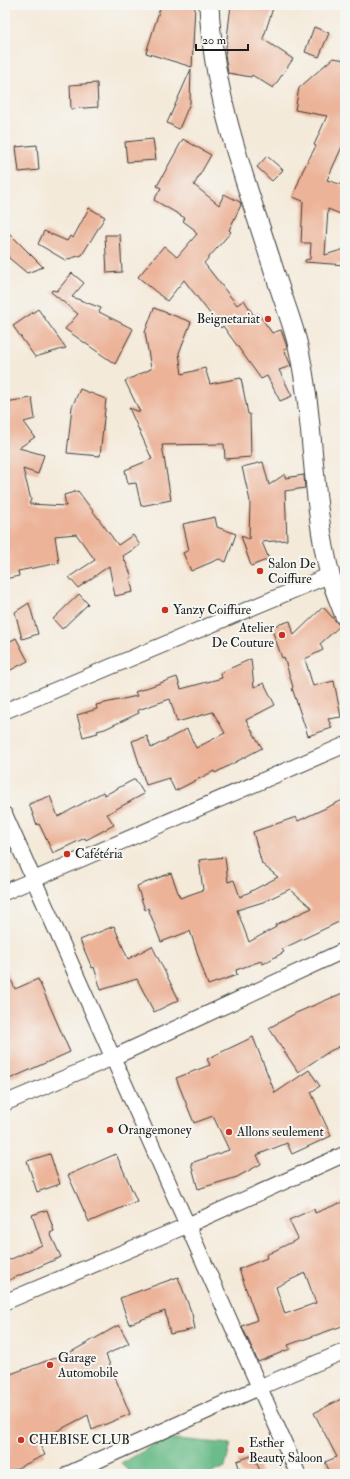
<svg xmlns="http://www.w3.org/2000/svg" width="350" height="1479" font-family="'IM FELL Double Pica',serif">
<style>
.forest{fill:#6bbc89;stroke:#446c52}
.building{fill:#ecb398;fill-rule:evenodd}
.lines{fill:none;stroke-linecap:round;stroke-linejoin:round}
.minor-casing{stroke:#3c3b38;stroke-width:17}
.tertiary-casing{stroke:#3c3b38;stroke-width:21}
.minor{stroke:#fff;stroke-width:15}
.tertiary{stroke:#fff;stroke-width:19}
.poi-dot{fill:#c8321e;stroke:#f6f6f2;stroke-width:1.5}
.labels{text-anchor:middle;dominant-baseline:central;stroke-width:4;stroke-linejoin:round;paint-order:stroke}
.poi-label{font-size:13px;fill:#1c1c1c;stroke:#f6f6f2;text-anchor:start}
</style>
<rect width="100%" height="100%" fill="#f6f6f2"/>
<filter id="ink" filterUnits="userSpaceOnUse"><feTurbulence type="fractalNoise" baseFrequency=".025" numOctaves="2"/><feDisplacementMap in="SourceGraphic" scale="8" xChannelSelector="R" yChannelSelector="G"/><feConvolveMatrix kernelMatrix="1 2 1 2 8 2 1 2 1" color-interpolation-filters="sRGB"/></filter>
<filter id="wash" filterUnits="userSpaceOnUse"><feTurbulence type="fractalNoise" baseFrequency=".012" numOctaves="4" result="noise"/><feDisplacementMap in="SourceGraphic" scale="16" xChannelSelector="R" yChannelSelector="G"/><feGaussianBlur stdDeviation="0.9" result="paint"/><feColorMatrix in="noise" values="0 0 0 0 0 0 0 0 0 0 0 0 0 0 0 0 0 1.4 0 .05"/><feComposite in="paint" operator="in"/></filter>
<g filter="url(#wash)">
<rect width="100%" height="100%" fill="#f4eada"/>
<!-- forest -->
<path class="forest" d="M165,1438L231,1444L225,1467L210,1474H132L121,1464Z"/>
<g id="blocks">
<!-- building -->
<path class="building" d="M161,5H195L192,67L146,53Z
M231,5H274L263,39L293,59L273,88L252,75L251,77L228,73L225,55Z
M314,27L329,33L319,57L305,52Z
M333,58L345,60V140L327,180L345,186V216L328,209L325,255L345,249V265L305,262V260L310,259L311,243H301L303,201L293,197L303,170L316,146L314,145L327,116L295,110L299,88Z
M191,69L190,103L179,129L167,123Z
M97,83L98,107L71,109L70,85Z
M153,139L156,160L127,162L125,142Z
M183,139L211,155L194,185L219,205L224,194L240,202L241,205L229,230L231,232L204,263L237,305L244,300L254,316L258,313L272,333L281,330L286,344L287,348L284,349L291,366L279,370L292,396L280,401L267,376L261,379L223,326L221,328L184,280L167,301L138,277L164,246L177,257L197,234L194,231L195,230L183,221L185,218L154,200L161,188L157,186Z
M37,145L39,170L19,172L16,147Z
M267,156L283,170L272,181L257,167Z
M89,208L105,217L82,255L65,260L38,244L44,231L67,241L70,236L73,238Z
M5,229L43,267L27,273L9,258L5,247Z
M105,235H120L122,272L107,273Z
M72,273L84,283L72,297L101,308L99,312L133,329L115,364L65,329L78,314L51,292L52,290L57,291Z
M154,308L191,322L179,353L182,374L205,368L210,384L241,378L248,414H250L251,457L225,459L224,444L162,445L171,500L141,506L136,483L128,484L125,470L152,459L129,408L140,412L125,381L151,369L145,332Z
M38,309L66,348L35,357L13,326Z
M80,389L106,399L100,456L67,453L72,407Z
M32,398L35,419L24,422L35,437L19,448L44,455L38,474L23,469L31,500L29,504L66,506L64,495L78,491L118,545L133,535L140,545L123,556L132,577L130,578L133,592L115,596L109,566L78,588L69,577L95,560L76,534L55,536L59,563L18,571L19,576L5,579V402Z
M263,462L269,485L285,474V478L304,475L305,488L285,491L287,540L262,542L269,559L251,566L241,536L249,539L250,501L242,467Z
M215,517L217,527L236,534L226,562L219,559L191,571L183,553L189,550L183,524Z
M79,594L88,604L62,629L53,619Z
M29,603L38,634L22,639L15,612Z
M323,607L340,626L320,644L323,650L305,659L313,686L334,681L341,717L328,719L332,728L308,736L292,688L293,687L284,657L282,658L271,627L290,621L294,635Z
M16,638L28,661L5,673V644Z
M251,659L254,687L264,683L275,705L246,720L262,748L215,773L214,771L175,791L169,778L146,785L132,741L147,736L151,748L187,729L196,748L225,733L213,712L177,722L170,699L138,710L139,713L105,729L97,731L98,733L83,737L77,715L97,709L96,705L137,696L135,692L177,677L181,689L222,678L220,673Z
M135,779L144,794L107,814L114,825L86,840L85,838L53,853L39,824L37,825L29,804L50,796L58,817L103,792L105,795Z
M345,799V919L282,949L284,952L263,964L261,961L236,970L237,975L208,985L190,931L161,942L148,908L145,910L137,886L171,873L180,898L203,890L199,860L225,857L228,882L234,880L240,897L278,877L262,864L253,832L296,817L298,821ZM290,889L312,908L275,925L276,927L249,942L237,910L263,902Z
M114,926L128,959L152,946L179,1000L154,1012L137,979L101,990L94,967L92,968L80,940Z
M5,965L15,989L38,979L70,1052L5,1081Z
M345,992V1044L330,1051L298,1072L269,1028L296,1013Z
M253,1037L275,1093L309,1070L320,1086L311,1092L331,1136L292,1154L287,1143L257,1155L261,1164L237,1177L198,1189L191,1163L229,1150L213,1116L194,1123L176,1078L210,1065L207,1059Z
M50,1154L60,1184L37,1192L27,1161Z
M116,1154L137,1201L89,1222L68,1175Z
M345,1201V1325L288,1345L290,1349L258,1362L242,1326L257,1320L239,1269L267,1258L266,1255L298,1239L289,1220L314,1209L315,1213ZM305,1273L316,1303L285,1314L276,1287Z
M47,1210L54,1231L50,1233L61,1257L5,1282V1262L42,1245L32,1215Z
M178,1277L192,1314L195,1329L170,1334L165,1311L129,1324L120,1298Z
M119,1325L129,1343L106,1355L130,1414L92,1430L88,1415L38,1441L45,1455L5,1474V1376L71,1352Z
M345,1397V1474H331L325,1462L337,1457L314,1413Z
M254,1455L261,1474H241L237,1461Z"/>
</g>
</g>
<g filter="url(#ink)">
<use href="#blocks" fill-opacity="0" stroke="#3c3b38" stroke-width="1"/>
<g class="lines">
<defs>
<path id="minor" d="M5,711L330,575
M5,815L298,1474
M5,892L345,745
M5,1103L112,1058L345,950
M5,1302L188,1225L345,1154
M68,1474L260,1387L345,1351"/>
<path id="tertiary" d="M209,5C213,100 249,190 277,280C284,302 293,324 298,346C315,421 311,500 330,575C334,589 340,603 345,616"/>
</defs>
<!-- minor casing -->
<use href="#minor" class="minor-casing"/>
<!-- tertiary casing -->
<use href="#tertiary" class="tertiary-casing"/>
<!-- minor -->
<use href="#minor" class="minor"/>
<!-- tertiary -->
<use href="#tertiary" class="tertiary"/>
</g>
</g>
<!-- markers -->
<g class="poi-dot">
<circle cx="268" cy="319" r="4"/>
<circle cx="260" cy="571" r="4"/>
<circle cx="165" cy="610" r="4"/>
<circle cx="282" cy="635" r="4"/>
<circle cx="67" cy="854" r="4"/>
<circle cx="110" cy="1130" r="4"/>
<circle cx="229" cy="1132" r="4"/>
<circle cx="50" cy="1365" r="4"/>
<circle cx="21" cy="1440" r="4"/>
<circle cx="241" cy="1450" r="4"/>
</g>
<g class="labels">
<!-- poi labels -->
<g class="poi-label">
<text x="260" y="319" text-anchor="end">Beignetariat</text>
<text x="268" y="564">Salon De<tspan x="268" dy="15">Coiffure</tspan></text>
<text x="173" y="610">Yanzy Coiffure</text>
<text x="274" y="628" text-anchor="end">Atelier<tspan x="274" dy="15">De Couture</tspan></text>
<text x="75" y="854">Cafétéria</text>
<text x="118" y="1130">Orangemoney</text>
<text x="237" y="1132">Allons seulement</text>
<text x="58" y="1358">Garage<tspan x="58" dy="15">Automobile</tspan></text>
<text x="29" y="1440">CHEBISE CLUB</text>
<text x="249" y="1443">Esther<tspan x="249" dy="15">Beauty Saloon</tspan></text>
</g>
</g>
<!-- margin -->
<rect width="350" height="1479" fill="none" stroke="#f6f6f2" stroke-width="20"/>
<!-- scale -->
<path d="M196 44v6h52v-6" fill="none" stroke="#1c1c1c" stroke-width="2"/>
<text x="202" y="44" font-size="12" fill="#1c1c1c" stroke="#f6f6f2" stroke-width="3" paint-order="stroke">20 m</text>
</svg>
